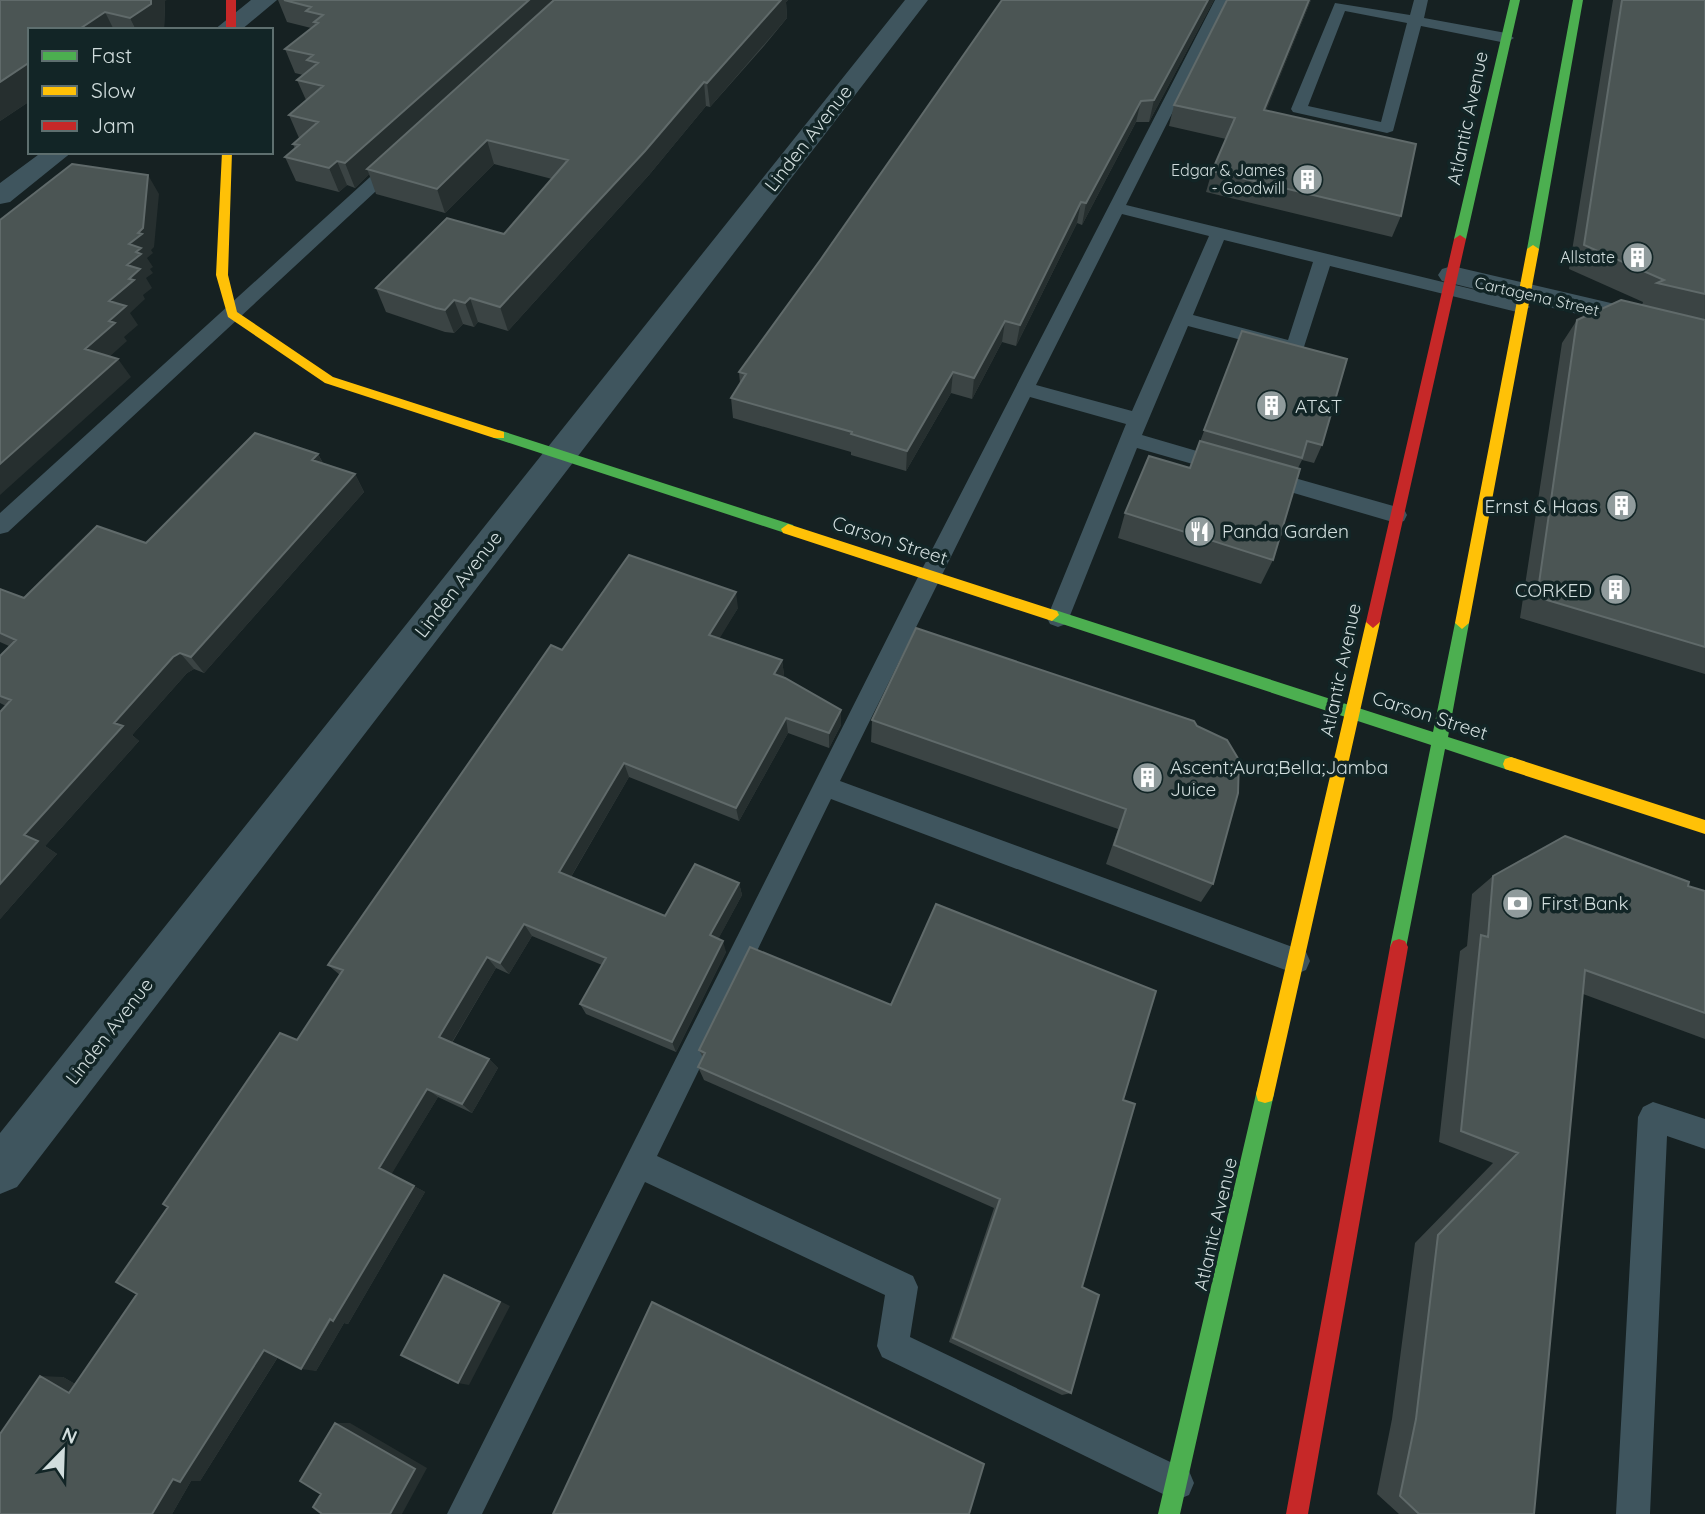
<svg xmlns="http://www.w3.org/2000/svg" width="1705" height="1514" font-family="Quicksand,sans-serif">
<style>
.lines{fill:none;stroke-linecap:round;stroke-linejoin:round}
.lane{fill:#3f555e;fill-rule:evenodd}
.street{fill:#3f555e;fill-rule:evenodd}
.fast{fill:#4caf50;fill-rule:evenodd}
.slow{fill:#ffc107;fill-rule:evenodd}
.jam{fill:#c62828;fill-rule:evenodd}
.wall{fill:#3b4444}
.shaded-wall{fill:#262f2f}
.building{fill:#4b5554;stroke:#606a6a;stroke-width:2}
.labels{text-anchor:middle;dominant-baseline:central;stroke-width:7;stroke-linejoin:round;paint-order:stroke}
.far-poi-label{font-size:16px;fill:#d1dddd;stroke:#122526;text-anchor:end}
.far-street-label{font-size:16px;fill:#d1dddd;stroke:#122526}
.street-label{font-size:19px;fill:#d1dddd;stroke:#122526}
.poi-label{font-size:19px;fill:#d1dddd;stroke:#122526;text-anchor:start}
</style>
<rect width="100%" height="100%" fill="#162122"/>
<g class="lines">
<!-- lane -->
<path class="lane" d="M1215,0H1229L1126,205L1521,301L1530,307L1521,313L1330,266L1302,353L1295,354L1188,326L1142,435L1231,461L1234,466L1231,471L1224,473L1137,448L1069,618L1066,624L1058,627L1050,624L1047,618L1126,424L1030,397L840,781L1306,952L1310,961L1306,970L1296,974L831,799L657,1156L913,1276L918,1287L910,1337L1189,1471L1194,1483L1189,1495L1177,1500L1165,1495L882,1357L877,1346L885,1295L645,1182L482,1514H447L919,575ZM1122,214L1209,236L1132,411L1036,385ZM1224,240L1313,262L1288,340L1193,315Z
M1414,0H1428L1424,18L1506,33L1514,38L1506,43L1421,26L1393,131L1387,133L1293,112L1291,109L1335,3L1410,15ZM1345,11L1407,23L1381,122L1308,106Z
M397,157L405,162L403,166L8,532L0,534V513L391,158Z
M1263,469L1404,509L1407,515L1404,521L1396,523L1256,482L1253,477L1256,472Z
M1653,1102L1705,1119V1149L1667,1136L1650,1514H1616L1638,1117L1643,1107Z"/>
<!-- street -->
<path class="street" d="M251,0H277L241,30H214Z
M905,0H928L17,1187L0,1194V1133Z
M42,152H72L10,202L0,204V183Z
M1452,266L1705,325V345L1442,281L1438,275L1442,269Z"/>
<!-- fast -->
<path class="fast" d="M1510,0H1520L1466,239L1460,243L1454,239Z
M1573,0H1583L1539,249L1533,253L1527,249Z
M499,430L793,525L795,529L788,534L494,438L492,435Z
M1052,609L1433,732L1455,623L1462,617L1467,619L1469,623L1448,737L1517,759L1519,764L1517,769L1511,771L1445,749L1405,953L1399,955L1393,953L1390,947L1431,745L1047,619L1045,615Z
M1265,1085L1272,1087L1274,1094L1180,1514H1158L1256,1094L1258,1087Z"/>
<!-- slow -->
<path class="slow" d="M222,152H232L228,275L237,312L333,377L504,432V438H494L325,383L228,317L216,275Z
M1533,245L1539,249L1469,623L1462,629L1455,623L1527,249Z
M788,524L1057,611L1059,615L1052,621L783,533L781,529Z
M1373,616L1380,622L1274,1094L1272,1101L1265,1103L1258,1101L1256,1094L1366,622Z
M1511,757L1705,820V834L1505,769L1503,764L1505,759Z"/>
<!-- jam -->
<path class="jam" d="M226,0H236V30H226Z
M1460,235L1466,239L1380,622L1373,628L1366,622L1454,239Z
M1399,939L1405,941L1408,947L1308,1514H1286L1390,947L1393,941Z"/>
</g>
<!-- wall -->
<path class="wall" d="M0,0L165,1L164,30H30V101L0,121Z
M278,0H788L786,2L787,18L764,46L710,107L706,106L649,175L508,331L478,322L474,327L463,324L454,333L445,332L386,312L376,288L504,234L552,179L494,164L445,213L376,194L369,174L355,188L347,185L339,192L296,181L285,157L295,149L293,144L299,138L289,115L306,100L297,80L303,75L295,73L285,49L311,28L287,22Z
M1002,0H1214L1149,122H1136L1082,225L1077,223L1016,346L1002,342L972,399L951,393L906,471L851,455V452L733,418L731,398L740,383L739,372L821,259Z
M1227,0H1311L1266,110L1401,216L1392,237L1206,192L1212,171L1226,139L1169,126L1174,105Z
M1613,0H1705V674L1520,618L1562,343L1577,320L1642,305L1643,302L1569,269Z
M1242,331L1322,445L1314,463L1302,460L1298,468L1273,560L1261,584L1118,538L1125,513L1190,468Z
M318,454L323,463L355,474L364,492L204,673L194,669L187,673L132,735L139,741L45,846L57,854L0,919L6,706L0,703V656L9,646L0,642V589L24,598L146,543Z
M738,608L719,638L782,660L784,675L782,677L841,725L829,748L788,733L739,821L629,777L571,877L665,916L739,883L742,895L718,939L726,952L676,1052L586,1014L580,1004L602,965L532,936L509,974L496,968L452,1043L489,1059L498,1068L472,1113L438,1097L391,1174L425,1192L348,1324L344,1323L316,1371L278,1357L200,1481H191L172,1514H0L63,1377L75,1384L137,1294L297,1040L340,975L328,965L562,650Z
M916,628L1213,884L1201,902L1106,864L1118,829L871,742L872,720Z
M1493,876L1688,886L1705,891V1039L1583,994L1534,1514H1399L1377,1494L1392,1419L1415,1243L1493,1163L1439,1142L1460,951L1467,946L1472,894Z
M699,1050L1123,1100L1082,1287L1071,1393L1062,1395L949,1342L994,1208L704,1080L698,1067L703,1058Z"/>
<!-- shaded-wall -->
<path class="shaded-wall" d="M151,0H167L165,1L164,30H136L130,18Z
M529,0H561L367,169L369,174L355,188L345,163Z
M774,0H788L786,2L787,18L710,107L707,83Z
M1208,0H1214L1149,122L1154,100Z
M1309,0H1311L1258,131L1264,110Z
M105,12L114,30H78Z
M30,62V101L0,121V82Z
M704,82L706,106L649,175L508,331L500,307Z
M1141,101L1136,122L1082,225L1086,203Z
M487,140L494,164L445,213L437,189Z
M337,161L347,185L339,192L329,168Z
M148,175L159,194L154,247L151,250L153,253L147,258L153,267L150,269L153,273L146,278L152,288L143,295L145,299L130,313L138,325L124,337L127,341L98,367L85,349L109,321V301L129,279L127,265L129,244L138,233Z
M1081,202L1077,223L1016,346L1020,325Z
M470,298L478,322L474,327L465,303Z
M454,300L463,324L454,333L445,310Z
M1005,321L1002,342L972,399L974,378Z
M118,359L131,377L0,495V464Z
M953,372L951,393L906,471L907,451Z
M318,454L327,472L312,460Z
M355,474L364,492L204,673L191,657Z
M736,592L738,608L712,651L709,635Z
M180,653L194,669L187,673L132,735L139,741L45,846L57,854L0,919V884L24,835L114,723L173,657Z
M782,660L784,675L775,690L774,674Z
M841,710V725L829,748V733Z
M786,718L788,733L739,821L736,808Z
M624,763L629,777L566,885L559,872Z
M739,883L742,895L714,947L710,935Z
M524,924L532,936L509,974L500,963Z
M723,941L726,952L676,1052L672,1042Z
M487,957L496,968L449,1047L439,1037Z
M489,1059L498,1068L472,1113L462,1104Z
M427,1089L438,1097L391,1175L379,1168Z
M414,1186L425,1192L348,1324L344,1323L316,1371L301,1369Z
M444,1275L455,1279L510,1306L469,1385L458,1383Z
M264,1350L281,1352L200,1481H191L172,1514H152L173,1479Z
M40,1376L63,1377L92,1394L69,1393Z
M335,1423H350L427,1468L402,1514H390Z"/>
<!-- building -->
<path class="building" d="M0,0H151V4L130,18L105,12L78,30H30V62L0,82Z
M284,0H529L345,163L337,161L329,168L285,157L299,145L293,144L318,122L289,115L323,86L297,80L318,63L307,60L313,55L285,49L318,23L314,22L323,15L306,11L311,7Z
M554,0H781L707,83L704,82L645,151L500,307L470,298L465,303L454,300L445,310L436,308L376,288L447,218L504,234L568,160L487,140L437,189L367,169Z
M1002,0H1208L1154,100L1141,101L1086,203L1081,202L1020,325L1005,321L974,378L953,372L907,451L851,434L852,432L731,398L746,374L739,372L821,259Z
M1227,0H1309L1264,110L1416,144L1401,216L1212,171L1235,118L1174,105Z
M1622,0H1705V294L1657,283L1664,280L1584,245Z
M72,164L148,175L143,228L138,233L142,234L129,244L141,248L136,252L141,254L127,265L140,269L129,279L134,280L109,301L126,306L109,321L115,323L85,349L118,359L0,464V220Z
M1621,300L1705,320V647L1537,597L1577,320Z
M1242,331L1347,359L1322,445L1307,441L1302,458L1204,430Z
M255,433L318,454L312,460L355,474L191,657L180,653L173,657L114,723L123,726L24,835L38,841L0,884V712L11,700L0,696V656L16,640L0,633V589L24,598L97,526L146,543Z
M1200,441L1300,469L1273,560L1125,513L1149,456L1190,468Z
M629,555L736,592L709,635L782,660L774,674L785,678L841,710L829,733L786,718L736,808L624,763L559,872L665,916L695,864L739,883L710,935L723,941L672,1042L580,1004L606,958L524,924L500,963L487,957L439,1037L489,1059L462,1104L427,1089L379,1168L414,1186L333,1321L330,1319L301,1369L264,1350L180,1482L173,1479L152,1514H0V1434L40,1376L69,1393L137,1294L116,1282L168,1207L163,1204L280,1033L297,1040L343,970L328,965L551,645L562,650Z
M916,628L1194,721L1197,726L1227,740L1239,760L1238,793L1213,884L1114,845L1126,809L872,720Z
M1565,836L1689,882L1688,886L1705,891V1013L1585,970L1534,1514H1419L1400,1496L1416,1419L1438,1235L1518,1153L1461,1131L1481,935L1488,937L1493,876Z
M936,904L1156,991L1123,1100L1135,1104L1082,1287L1099,1295L1071,1393L953,1338L1000,1199L698,1067L705,1053L699,1050L750,947L891,1005Z
M444,1275L500,1302L458,1383L401,1355Z
M652,1302L984,1464L969,1514H553Z
M335,1423L415,1469L390,1514H322L313,1507L321,1494L300,1481Z"/>
<!-- icons -->
<defs>
<symbol id="building-disc" viewBox="-11 -11 22 22"><circle r="9.5" fill="#909b9c" stroke="#122526"/><path d="M-4-6H4V6H1V3H-1V6H-4ZM-2.5-4.3h1.7v1.8h-1.7ZM.8-4.3h1.7v1.8H.8ZM-2.5-1h1.7V.8h-1.7ZM.8-1h1.7V.8H.8Z" fill="#fff"/></symbol>
<symbol id="restaurant-disc" viewBox="-11 -11 22 22"><circle r="9.5" fill="#909b9c" stroke="#122526"/><path d="M-5-6h1v4h1v-4h1v4h1v-4h1v5L-1.5 .5V6h-2V.5L-5-1ZM5-6V6H3V1.5H1.5Q1.5-4 5-6Z" fill="#fff"/></symbol>
<symbol id="bank-disc" viewBox="-11 -11 22 22"><circle r="9.5" fill="#909b9c" stroke="#122526"/><path d="M-6-4H6V4H-6ZM0-2.3a2.3 2.3 0 1 0 0 4.6a2.3 2.3 0 1 0 0-4.6Z" fill="#fff"/></symbol>
</defs>
<g fill-rule="evenodd">
<use href="#building-disc" x="1290" y="162" width="35" height="35"/>
<use href="#building-disc" x="1620" y="240" width="35" height="35"/>
<use href="#building-disc" x="1254" y="388" width="35" height="35"/>
<use href="#building-disc" x="1604" y="488" width="35" height="35"/>
<use href="#restaurant-disc" x="1182" y="514" width="35" height="35"/>
<use href="#building-disc" x="1598" y="572" width="35" height="35"/>
<use href="#building-disc" x="1130" y="760" width="35" height="35"/>
<use href="#bank-disc" x="1500" y="886" width="35" height="35"/>
</g>
<g class="labels">
<!-- far-poi labels -->
<g class="far-poi-label">
<text x="1285" y="170">Edgar &amp; James<tspan x="1285" dy="18">- Goodwill</tspan></text>
<text x="1615" y="257">Allstate</text>
</g>
<!-- far-street labels -->
<g class="far-street-label">
<text transform="translate(1537 296) rotate(13)">Cartagena Street</text>
</g>
<!-- street labels -->
<g class="street-label">
<text transform="translate(1467 118) rotate(-78)">Atlantic Avenue</text>
<text transform="translate(808 138) rotate(-52)">Linden Avenue</text>
<text transform="translate(890 540) rotate(18)">Carson Street</text>
<text transform="translate(458 584) rotate(-52)">Linden Avenue</text>
<text transform="translate(1340 670) rotate(-78)">Atlantic Avenue</text>
<text transform="translate(1430 715) rotate(18)">Carson Street</text>
<text transform="translate(109 1031) rotate(-52)">Linden Avenue</text>
<text transform="translate(1215 1224) rotate(-77)">Atlantic Avenue</text>
</g>
<!-- poi labels -->
<g class="poi-label">
<text x="1295" y="406">AT&amp;T</text>
<text x="1598" y="506" text-anchor="end">Ernst &amp; Haas</text>
<text x="1222" y="531">Panda Garden</text>
<text x="1592" y="590" text-anchor="end">CORKED</text>
<text x="1170" y="767">Ascent;Aura;Bella;Jamba<tspan x="1170" dy="22">Juice</tspan></text>
<text x="1541" y="903">First Bank</text>
</g>
</g>
<!-- legend -->
<rect x="28" y="28" width="245" height="126" fill="#122526" stroke="#5e6f6f" stroke-width="2"/>
<rect x="42" y="51" width="35" height="10" fill="#4caf50" stroke="#5e6f6f" stroke-width="2"/>
<text x="91" y="63" font-size="21" fill="#d1dddd">Fast</text>
<rect x="42" y="86" width="35" height="10" fill="#ffc107" stroke="#5e6f6f" stroke-width="2"/>
<text x="91" y="98" font-size="21" fill="#d1dddd">Slow</text>
<rect x="42" y="121" width="35" height="10" fill="#c62828" stroke="#5e6f6f" stroke-width="2"/>
<text x="91" y="133" font-size="21" fill="#d1dddd">Jam</text>
<!-- north arrow -->
<g transform="translate(63 1451) rotate(23)" stroke="#122526" stroke-width="5" paint-order="stroke">
<path d="M0-5L12 26L0 18L-12 26Z" fill="#d1dddd"/>
<text y="-10" font-size="19" font-weight="bold" text-anchor="middle" fill="#d1dddd">N</text>
</g>
</svg>
